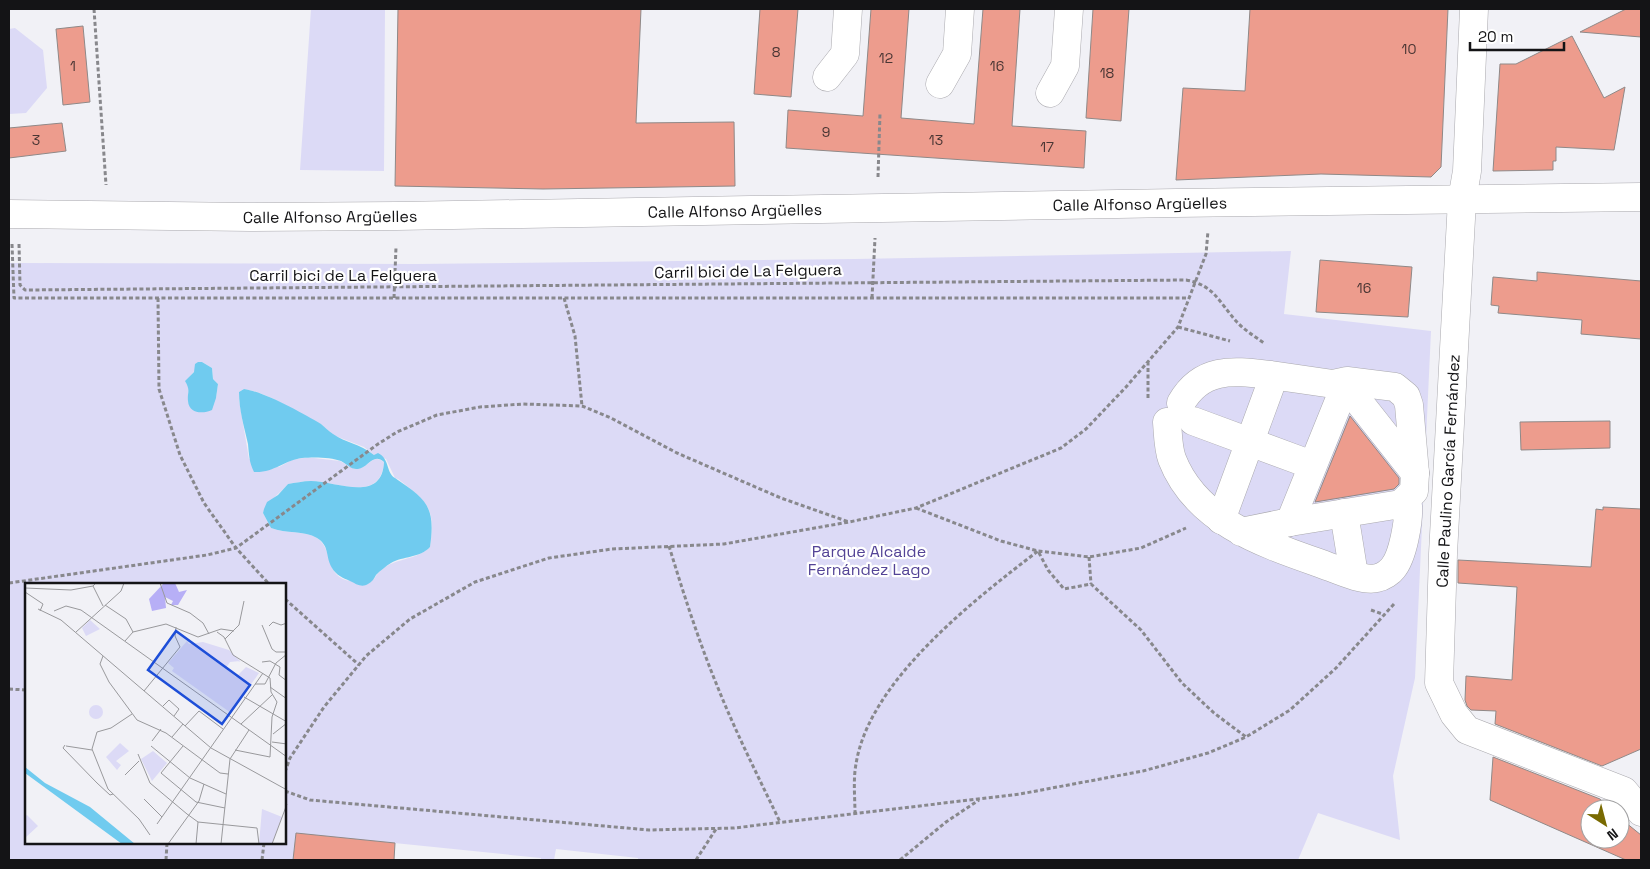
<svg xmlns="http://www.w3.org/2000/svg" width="1650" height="869" font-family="'Space Grotesk',sans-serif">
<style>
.green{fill:#dcdaf6;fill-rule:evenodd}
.water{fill:#70cbef}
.building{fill:#ed9c8d;stroke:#8f8988}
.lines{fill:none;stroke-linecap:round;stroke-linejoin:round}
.minor-casing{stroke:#aaa9ae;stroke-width:29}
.path{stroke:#88888c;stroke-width:3;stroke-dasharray:4 2.5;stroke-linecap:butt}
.minor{stroke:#fff;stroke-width:28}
.labels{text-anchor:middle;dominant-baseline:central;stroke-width:4.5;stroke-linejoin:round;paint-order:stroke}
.number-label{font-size:14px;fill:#4a3634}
.street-label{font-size:16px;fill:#141416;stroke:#fff}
.park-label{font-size:16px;fill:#534396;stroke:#fff}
.inset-road{fill:none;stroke:#99999c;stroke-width:1}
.view{fill:#1d4ed8;fill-opacity:0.15;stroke:#1d4ed8;stroke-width:2.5}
.inset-edge{fill:none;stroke:#141416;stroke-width:2.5}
</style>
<rect width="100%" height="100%" fill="#f1f1f6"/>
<!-- green -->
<path class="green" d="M311,9H385L384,171L300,170Z
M15,28L43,50L47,88L26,113L9,114V29Z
M1291,251L1284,314L1431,331L1415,678L1393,776L1400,840L1318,813L1298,860H638V858L556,849L554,860H541V858L296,833L293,860H9V263L416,264L855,259ZM202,362L212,368L213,379L218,384L216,398L188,401L189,388L186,381ZM244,389L257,392L272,398L322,425L333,435L364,447L374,455L386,459L395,478L398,479C428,502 436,508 430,547C414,563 387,556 374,579C367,580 358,582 351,581C324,578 334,549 317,538C304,530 286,534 271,528L263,513C268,500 279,495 288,484C295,483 303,481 311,481C336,481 381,504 384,462C376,456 373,460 366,465C363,468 358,468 354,469L340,461L314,458H303L292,460L279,467L249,459L239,400V392ZM26,584H285V843H26Z"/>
<!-- water -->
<path class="water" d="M198,362H202L212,368L213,379L218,384L216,398L212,410C203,414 189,414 188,401C187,392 191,391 185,381L194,372L195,364Z
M244,389C265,392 302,413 321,424C325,427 328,431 333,434C346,443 359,443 374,455L378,453C390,459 386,473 395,478C426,499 436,506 430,547C420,558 403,556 391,563C386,566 380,571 376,575C374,579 372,582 368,584C362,588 356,584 350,581C343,578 336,575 332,568C325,556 330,546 317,538C304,530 286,534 271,528L263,513L264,509L267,502L278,495L288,484C295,483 303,481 311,481C336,481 382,504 384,462C373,452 368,468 358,469C351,470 347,464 341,461C331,457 313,457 302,458C285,460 274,473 254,472C249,462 249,454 248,444C244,426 239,410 239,392Z"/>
<!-- building -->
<path class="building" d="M398,9H641L636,123L734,122L735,186L543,189L395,186Z
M760,9H798L791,97L754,94Z
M871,9H909L901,118L974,124L983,9H1020L1012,126L1086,131L1084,168L786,148L788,110L863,116Z
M1093,9H1129L1121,121L1086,118Z
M1250,9H1448L1441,167L1431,177L1321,174L1176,180L1183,88L1245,91Z
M1626,9H1641V37L1580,32Z
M83,26L90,102L63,105L56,29Z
M1572,36L1604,98L1625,87L1614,150L1556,147V161H1553V170L1493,171L1500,64H1516Z
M62,123L66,151L9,158V128Z
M1320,260L1412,267L1408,317L1316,312Z
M1537,272L1641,281V339L1581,334L1582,320L1498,313L1499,306L1491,305L1493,277L1537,281Z
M1350,416L1399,478V484L1394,489L1315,502Z
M1610,421V448L1521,450L1520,422Z
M1603,507L1641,509V749L1602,766L1495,724L1496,711L1471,710L1467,706L1465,700L1466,676L1512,680L1517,587L1458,583V560L1591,567L1596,509L1603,510Z
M1493,757L1600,799L1610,809H1590V839H1620V818L1641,835V860H1626L1490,800Z
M296,833L395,843L394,860H293Z"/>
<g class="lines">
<defs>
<g id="minor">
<path d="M1474,9L1467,171L1462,200L1443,554L1439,683L1454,714L1467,730L1624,791L1641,812"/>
<path d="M827,77L845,54L848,9"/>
<path d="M940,84L957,54L960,9"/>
<path d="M1050,93L1065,66L1069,9"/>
<path id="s1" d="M9,214L250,217L397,216L1176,203L1641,197"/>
<path d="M1333,384L1347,381L1395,387L1406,396L1409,405L1415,473L1414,491L1401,504"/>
<path d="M1343,391L1359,402L1415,473"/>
<path d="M1181,403C1202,366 1234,371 1271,375C1292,378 1312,381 1333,384L1343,391L1290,522"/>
<path d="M1193,421L1312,465"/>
<path d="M1167,422C1168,434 1168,448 1172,459C1196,521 1262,543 1319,563C1334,568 1362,582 1377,578C1383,577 1390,572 1393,568C1403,556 1409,521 1408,506L1401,504L1290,522L1241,532"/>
<path d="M1344,513L1354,575"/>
<path d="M1221,520L1274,376"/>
</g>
</defs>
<!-- minor casing -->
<use href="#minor" class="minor-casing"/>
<!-- path -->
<path class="path" d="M94,9L106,185
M878,177L880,113
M12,244L14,298H1189
M19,244L20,285L25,290L1186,280C1214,285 1219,302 1236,321C1243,329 1254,336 1264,343
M158,298L159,389L180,455L204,503L236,548L269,584
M394,298L396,247
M564,298L575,336L582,406
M872,298L875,238
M1178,327L1230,341
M1148,398V362
M916,508L1001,541L1038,551L1089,557L1141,548L1186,528
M669,546C683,592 698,639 716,683C735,731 758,776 780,822
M1089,557L1091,584
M9,583L207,555L236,548L378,444L397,432L437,415L480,407L523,404L582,406L611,418L677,453L781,498L849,522
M285,599L359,665
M1371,610L1385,615
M9,689L26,690
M285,772L290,758L324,707L366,656L410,619L475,582L549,558L612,549L724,544L849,522L916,508L1061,448L1086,429L1126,387L1178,327L1206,254L1208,231
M285,791L310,800L649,830L734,828L1020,794L1143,771L1208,753L1246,737L1290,710L1336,668L1394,604
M855,814C855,798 853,780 856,764C869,681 974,600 1038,551L1048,570L1064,589L1091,584L1141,630L1182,683L1214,713L1246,737
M166,860L167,843
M262,860L264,843
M696,860L716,829
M900,860L946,822L979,800"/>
<!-- minor -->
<use href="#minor" class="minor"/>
</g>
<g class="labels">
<!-- number labels -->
<g class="number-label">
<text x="1409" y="49">10</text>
<text x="776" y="52">8</text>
<text x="886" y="58">12</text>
<text x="73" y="66">1</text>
<text x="997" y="66">16</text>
<text x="1107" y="73">18</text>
<text x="826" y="132">9</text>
<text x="36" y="140">3</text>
<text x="936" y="140">13</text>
<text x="1047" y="147">17</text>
<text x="1364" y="288">16</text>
</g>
<!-- street labels -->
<g class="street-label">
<text stroke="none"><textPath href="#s1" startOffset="1131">Calle Alfonso Argüelles</textPath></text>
<text stroke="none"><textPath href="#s1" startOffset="726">Calle Alfonso Argüelles</textPath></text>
<text stroke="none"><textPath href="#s1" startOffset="321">Calle Alfonso Argüelles</textPath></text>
<text transform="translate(748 271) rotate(-1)">Carril bici de La Felguera</text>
<text x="343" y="275">Carril bici de La Felguera</text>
<text transform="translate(1448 471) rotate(-87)">Calle Paulino García Fernández</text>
</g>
<!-- park labels -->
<g class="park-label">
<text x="869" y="551">Parque Alcalde<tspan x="869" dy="18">Fernández Lago</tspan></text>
</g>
</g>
<!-- overview -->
<g transform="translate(25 583)">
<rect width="261" height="261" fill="#f1f1f6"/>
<path d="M65,37L75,46L61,53L57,45ZM162,58L164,61L178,59L204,67L221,84L234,90L206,130L147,88L149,85L143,80ZM215,78L221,84L211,94L201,85L205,79ZM64 129a7 7 0 1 1 14 0a7 7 0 1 1-14 0ZM95,160L104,168L91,178L96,182L92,187L81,174ZM128,168L142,180L127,198L116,176ZM237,226L257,234L247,261H234ZM2,232L13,243L0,255V233Z" fill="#dcdaf6" fill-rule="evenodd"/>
<path d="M139,0H150L154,9L162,7L153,22H146L148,18L140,14L141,25L127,28L124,16Z" fill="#b7aff6"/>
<path d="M0,184L20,200L65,224L110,261H97L0,190Z" fill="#70cbef"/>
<path class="inset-road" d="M71,0L68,3L78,23M135,0L142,20L165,30L178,40L184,51M0,5L46,7L68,3M0,9L18,21L15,28M80,22L101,36L108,49M13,26L36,37L186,165L262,207M29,28L41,23L56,27L262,174M237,42L247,66L251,69H262M244,43L248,39L256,42L262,40M51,49L96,8L99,0M192,49L199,54L208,72L245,95M200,56L214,42L219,18M100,58L108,49L141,41L173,54L196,46L209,48M78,73L75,81L84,99L112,137L141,150L195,190L203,191M237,79L245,78L255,84M255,84L254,92L262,98M230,101H240L251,80L262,71M245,104L262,116M119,108L155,64L150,53L151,44M219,114L262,139M138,123L144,117L154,126L149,133M107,131L86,145L72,149L67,166L83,206L114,236L125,252M216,141L247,112M160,143L174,128L198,146M248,151L262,140M147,154L158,141M127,158L136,146M247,159L262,161M40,162L38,165L72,200L85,212L88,211M41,163L67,167M126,163L165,195L201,211M158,163L136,190L171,219L200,225M210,167L245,174L247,134L252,119L246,109L245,95M113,171L125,200L162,231L173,239L232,245L234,261M100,192L114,178M119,216L137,234M132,241L238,90M143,261L174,218L179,201M171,261L173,239M196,261L205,176L224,147M247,261L262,221"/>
<path class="view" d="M151,48L225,102L197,141L123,87Z"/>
<rect width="261" height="261" class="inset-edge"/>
</g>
<!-- border -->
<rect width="1650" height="869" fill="none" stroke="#141416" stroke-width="20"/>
<!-- north arrow -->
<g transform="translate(1605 824) rotate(144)"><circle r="24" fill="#ffffff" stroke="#a1a1a2"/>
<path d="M0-4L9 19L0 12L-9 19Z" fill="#796a01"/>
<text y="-8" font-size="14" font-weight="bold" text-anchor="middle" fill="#141416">N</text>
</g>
<!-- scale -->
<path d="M1470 42v8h94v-8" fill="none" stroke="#141416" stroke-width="2.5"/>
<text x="1478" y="42" font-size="15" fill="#141416" stroke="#ffffff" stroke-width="4" paint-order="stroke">20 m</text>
</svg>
